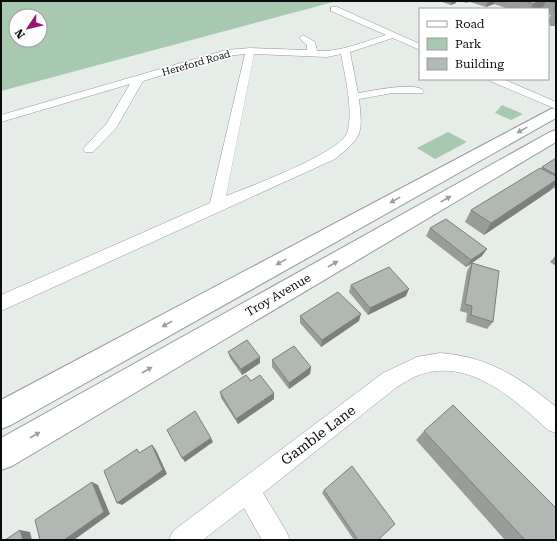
<svg xmlns="http://www.w3.org/2000/svg" width="557" height="541" font-family="'Roboto Serif',serif">
<style>
.green{fill:#a6c9af;fill-rule:evenodd}
.lines{fill:none;stroke-linecap:round;stroke-linejoin:round}
.street-casing{stroke:#949a95;stroke-width:1}
.secondary-casing{stroke:#949a95;stroke-width:2}
.street{fill:#fff;fill-rule:evenodd}
.secondary{fill:#fff;fill-rule:evenodd}
.wall{fill:#989d99}
.shaded-wall{fill:#7c807d}
.building{fill:#b1b7b2;stroke:#7c807d}
.oneway{fill:#9d9e9e}
.labels{text-anchor:middle;dominant-baseline:central;stroke-width:3;stroke-linejoin:round;paint-order:stroke}
.far-street-label{font-size:10px;fill:#0b0d0c;stroke:#fff}
.street-label{font-size:12px;fill:#0b0d0c;stroke:#fff}
.near-street-label{font-size:14px;fill:#0b0d0c;stroke:#fff}
</style>
<rect width="100%" height="100%" fill="#e6ece8"/>
<!-- green -->
<path class="green" d="M1,1H337L1,91ZM16,16H40V40H16Z
M502,105L523,114L511,120L495,113Z
M448,132L467,142L435,159L417,148Z"/>
<g class="lines">
<defs>
<path id="street" d="M331,7H337L420,44V50L393,38L350,52L358,93C371,91 416,81 424,91L423,93H393L359,99C363,135 362,137 335,159L1,311V295L210,203L245,54L227,56L143,81L116,128L93,152H85L83,149L107,123L130,84L1,122V115L226,50L250,48L307,50V45L299,38L303,35L315,42L317,51C341,52 363,42 386,35L331,11ZM254,54L327,57L341,54C345,76 354,112 347,133C340,153 249,187 226,196Z
M489,79H503L556,102V109L490,81Z
M440,353C487,356 521,378 556,407V433L548,430C514,399 469,357 419,375C411,378 404,383 397,387L263,493L286,531L290,540H262L244,508L203,540H169L173,531L383,373L417,357Z"/>
<path id="secondary" d="M556,108V118L11,425L1,429V400L551,109Z
M556,130V142L12,466L1,470V438L550,132Z"/>
</defs>
<!-- street casing -->
<use href="#street" class="street-casing"/>
<!-- secondary casing -->
<use href="#secondary" class="secondary-casing"/>
<!-- street -->
<use href="#street" class="street"/>
<!-- secondary -->
<use href="#secondary" class="secondary"/>
</g>
<!-- wall -->
<path class="wall" d="M442,1H456V3L451,5L442,2Z
M462,1H556V26H550L548,20L551,15L548,14V9H509L494,4L486,7L470,2L466,3Z
M556,158V187L553,189L552,188L551,190L484,235L465,222L471,210L541,169L542,167Z
M430,228L482,256L472,263L493,322L487,329L466,322L467,313L460,311L467,271L471,264L466,267L426,236Z
M556,255V266L550,262Z
M351,285L406,296L368,315L349,292Z
M300,316L359,321L321,347L300,323Z
M228,352L260,357V363L242,375L230,358Z
M272,360L311,367L310,374L289,389L272,367Z
M251,381L274,399L238,424L221,398L220,392Z
M424,431L556,540H505L416,440Z
M324,490L378,540H354L322,493Z"/>
<!-- shaded-wall -->
<path class="shaded-wall" d="M454,1H456V3L451,5L452,2Z
M488,1H495L494,4L486,7Z
M541,1H546L542,9H531L533,4Z
M556,180V183L551,190L484,235L491,223Z
M487,249L482,256L466,267L471,260Z
M409,289L406,296L368,315L370,308Z
M361,314L359,321L321,347L322,340Z
M260,357V363L242,375L241,369Z
M311,367L310,374L289,389V383Z
M274,393V399L238,424L236,419Z
M211,438L213,442L185,462L182,458Z
M152,445L156,450L167,474L122,505L117,503Z
M92,482L98,485L110,514L74,540H64Z
M20,530L30,532L32,540H23Z"/>
<!-- building -->
<path class="building" d="M525,1H541L533,4Z
M548,1H556V3Z
M556,4V13L554,8Z
M556,158V175L542,167Z
M540,168L556,176V180L491,223L471,210Z
M446,219L487,249L471,260L430,228Z
M472,263L499,271L493,322L471,315L472,306L465,304Z
M389,267L409,289L370,308L351,285Z
M338,292L361,314L322,340L300,316Z
M247,340L260,357L241,369L228,352Z
M294,346L311,367L289,383L272,360Z
M246,375L251,381L260,375L274,393L236,419L220,392Z
M453,405L556,508V540H525L424,431Z
M195,411L211,438L182,458L167,430Z
M152,445L163,470L117,503L104,471L137,449L139,453Z
M352,466L395,524L378,540H358L324,490Z
M92,482L104,512L64,540H40L35,520Z
M20,530L23,540H5Z"/>
<!-- one-way arrows -->
<defs><path id="oneway-solid" d="M-6-.8H1V-3.2L6.5 0L1 3.2V.8H-6Z"/></defs>
<g class="oneway">
<use href="#oneway-solid" transform="translate(522 130) rotate(151)"/>
<use href="#oneway-solid" transform="translate(446 199) rotate(-30)"/>
<use href="#oneway-solid" transform="translate(395 200) rotate(151)"/>
<use href="#oneway-solid" transform="translate(281 262) rotate(151)"/>
<use href="#oneway-solid" transform="translate(333 264) rotate(-30)"/>
<use href="#oneway-solid" transform="translate(167 324) rotate(151)"/>
<use href="#oneway-solid" transform="translate(147 370) rotate(-30)"/>
<use href="#oneway-solid" transform="translate(35 435) rotate(-30)"/>
</g>
<g class="labels">
<!-- far-street labels -->
<g class="far-street-label">
<text transform="translate(196 63) rotate(-16)">Hereford Road</text>
</g>
<!-- street labels -->
<g class="street-label">
<text transform="translate(278 295) rotate(-30)">Troy Avenue</text>
</g>
<!-- near-street labels -->
<g class="near-street-label">
<text transform="translate(318 435) rotate(-37)">Gamble Lane</text>
</g>
</g>
<!-- border -->
<rect width="557" height="541" fill="none" stroke="#0b0d0c" stroke-width="4"/>
<!-- legend -->
<rect x="419" y="8" width="130" height="72" fill="#ffffff" stroke="#9d9e9e"/>
<rect x="427" y="21" width="20" height="6" fill="#ffffff" stroke="#9d9e9e"/>
<text x="455" y="28" font-size="12" fill="#0b0d0c">Road</text>
<rect x="427" y="38" width="20" height="12" fill="#a6c9af" stroke="#9d9e9e"/>
<text x="455" y="48" font-size="12" fill="#0b0d0c">Park</text>
<rect x="427" y="58" width="20" height="12" fill="#b1b7b2" stroke="#9d9e9e"/>
<text x="455" y="68" font-size="12" fill="#0b0d0c">Building</text>
<!-- north arrow -->
<g transform="translate(28 28) rotate(235)"><circle r="19" fill="#ffffff" stroke="#9d9e9e"/>
<path d="M0-3L7 15L0 10L-7 15Z" fill="#97166d"/>
<text y="-6" font-size="11" font-weight="bold" text-anchor="middle" fill="#0b0d0c">N</text>
</g>
</svg>
